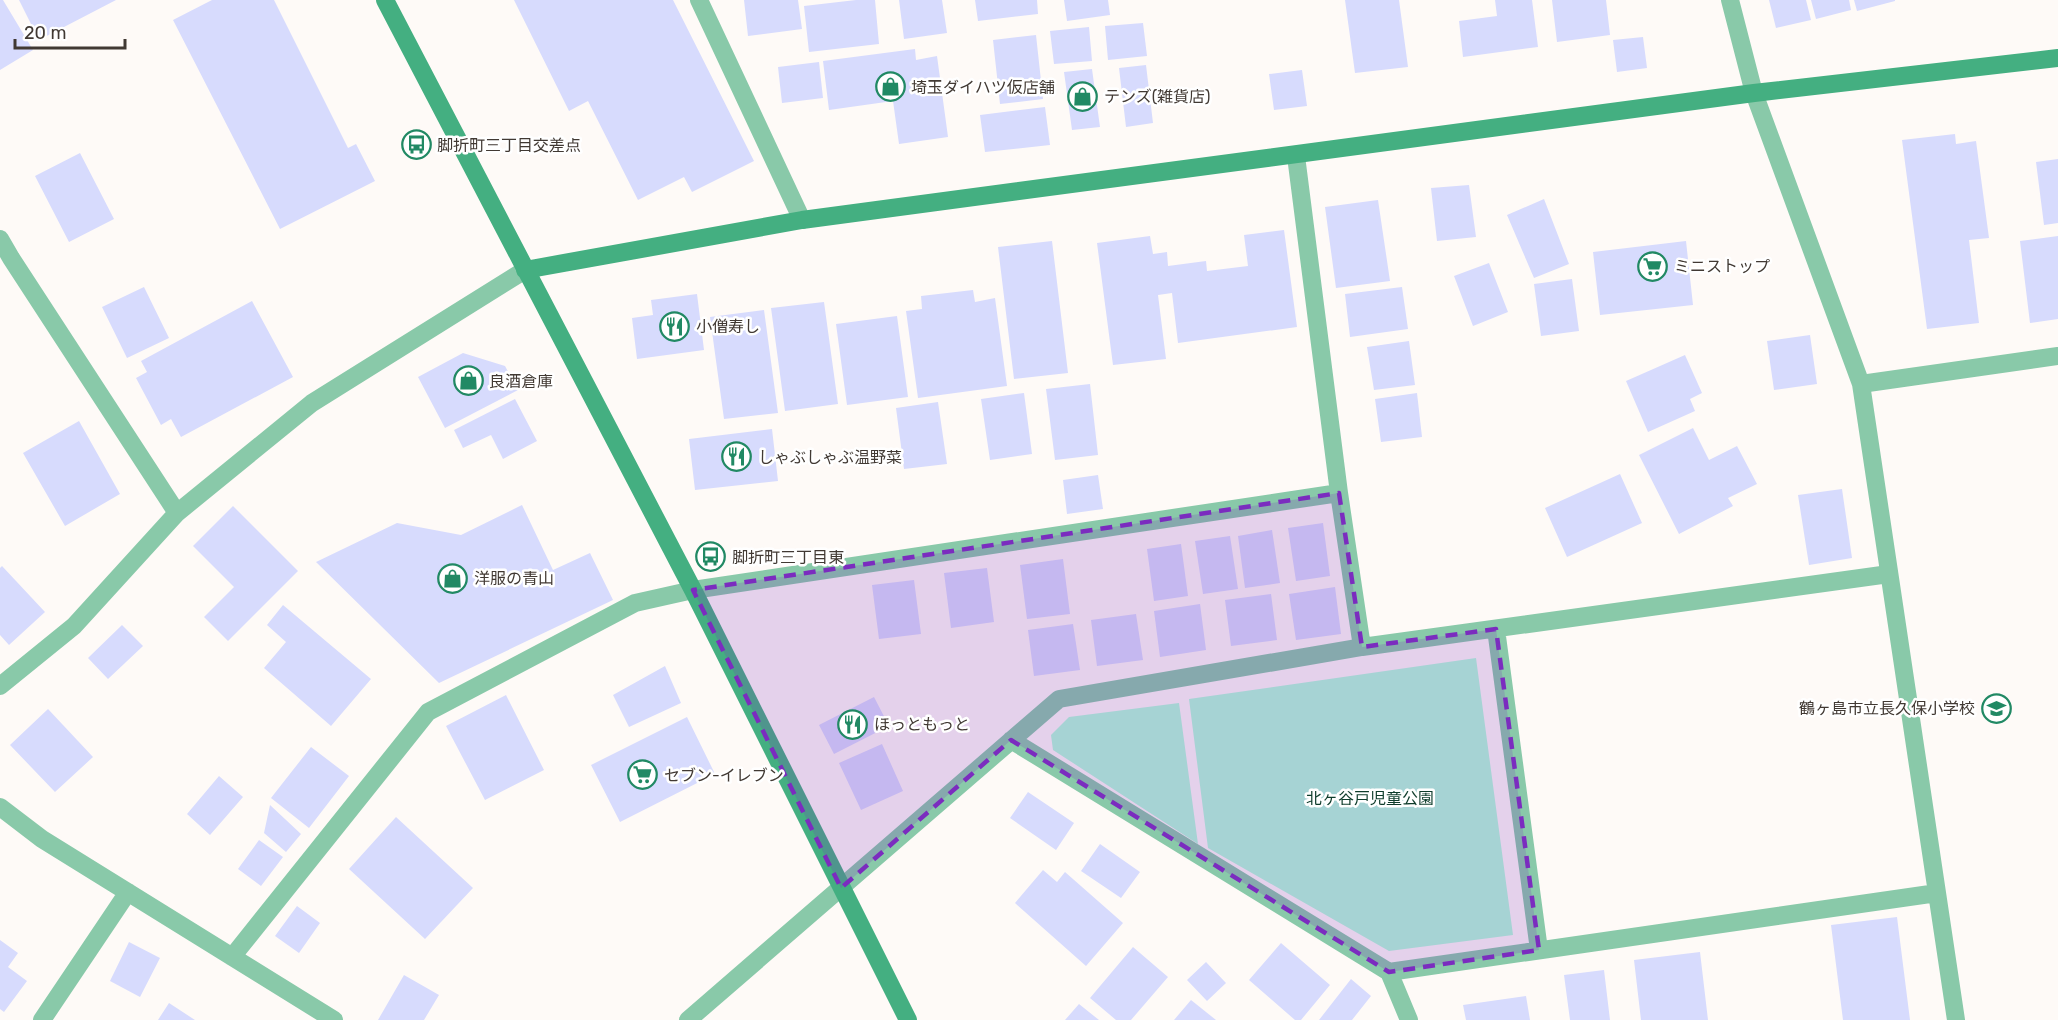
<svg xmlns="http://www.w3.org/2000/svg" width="2058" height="1020" font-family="Rubik,'Noto Sans JP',sans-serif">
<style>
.green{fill:#b1fdda}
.building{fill:#d7dbfd}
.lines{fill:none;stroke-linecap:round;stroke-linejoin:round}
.street{stroke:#89c9a9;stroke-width:18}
.secondary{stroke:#44af81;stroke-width:18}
.marked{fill:#7b2cbf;fill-opacity:0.2;stroke:#7b2cbf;stroke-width:4.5;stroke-dasharray:12 8;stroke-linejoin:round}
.labels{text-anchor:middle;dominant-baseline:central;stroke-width:5;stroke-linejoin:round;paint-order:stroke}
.poi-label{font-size:16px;fill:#413933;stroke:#fff;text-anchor:start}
.park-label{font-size:16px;fill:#0e3c2b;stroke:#fff}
</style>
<rect width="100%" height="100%" fill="#fefaf7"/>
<!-- green -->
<path class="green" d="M1476,658L1513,935L1389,951L1208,848L1189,699Z
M1179,703L1198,844L1053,750L1051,735L1069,717Z"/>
<!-- building -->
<path class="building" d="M0,0H3L33,50L0,70Z
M19,0H116L39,40Z
M212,0H274L348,148L356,144L375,181L280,229L173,20Z
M514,0H673L754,161L692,192L684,177L638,200L588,101L569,111Z
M744,0H798L802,29L748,36Z
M856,0H875L879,44L809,52L804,6Z
M899,0H942L947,33L904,39Z
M975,0H1037L1038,14L978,21Z
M1064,0H1108L1110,15L1067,21Z
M1345,0H1399L1408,67L1355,73Z
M1495,0H1532L1538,47L1463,57L1459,21L1497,16Z
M1552,0H1606L1610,35L1557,42Z
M1769,0H1806L1811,20L1776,28Z
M1811,0H1849L1851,10L1816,19Z
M1854,0H1895V1L1857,11Z
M1143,23L1147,56L1108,60L1105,26Z
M1089,27L1092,61L1054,64L1050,31Z
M1036,35L1043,99L1000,104L993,40Z
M1643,37L1647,68L1617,72L1613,40Z
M915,49L916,60L937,56L948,137L899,144L893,101L829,110L823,61Z
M819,62L823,98L782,103L778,67Z
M1146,65L1153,123L1126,127L1119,68Z
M1092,69L1100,127L1072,130L1064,72Z
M1302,70L1307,106L1274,110L1269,74Z
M1045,107L1050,145L985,152L980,115Z
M1955,134L1956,144L1976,141L1989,238L1969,240L1979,323L1927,329L1902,140Z
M80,153L114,219L69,242L35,176Z
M2058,159V223L2044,225L2036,162Z
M1469,185L1476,237L1437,241L1431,188Z
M1544,199L1569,264L1534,278L1507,215Z
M1378,200L1390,281L1336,288L1325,207Z
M1284,230L1297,327L1178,343L1172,293L1158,295L1166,359L1113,365L1097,243L1150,236L1153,254L1167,252L1168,266L1206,261L1207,271L1248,266L1244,235Z
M2058,236V319L2030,323L2020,241Z
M1052,241L1068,373L1014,379L998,247Z
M1686,241L1693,305L1600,315L1593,252Z
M1489,263L1508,312L1473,326L1454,276Z
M1572,279L1579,331L1541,336L1534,284Z
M144,287L169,338L127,358L102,307Z
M1402,287L1408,329L1350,337L1345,294Z
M973,290L975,302L995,298L1007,386L918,398L906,311L922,309L921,296Z
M697,294L704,350L637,359L632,318L653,315L651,300Z
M252,301L293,377L181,437L171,419L161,425L136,378L147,372L141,361Z
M824,302L838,404L785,411L771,308Z
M764,310L778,413L724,419L710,317Z
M897,316L908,397L847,405L836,324Z
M1810,335L1817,384L1774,390L1767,341Z
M1409,341L1415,385L1374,390L1367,347Z
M463,353L505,366L518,390L445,428L418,377Z
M1685,355L1702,393L1690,399L1695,411L1648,432L1626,381Z
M1090,384L1098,455L1055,460L1046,389Z
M1024,393L1032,454L990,460L981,399Z
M1417,393L1422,437L1381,442L1375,399Z
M515,399L537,441L503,459L491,435L463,448L454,430Z
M938,402L947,464L904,469L896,408Z
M79,421L120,494L65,526L23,453Z
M1693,428L1709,460L1737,446L1757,484L1728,498L1733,506L1679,534L1639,455Z
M772,429L778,481L695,490L689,439Z
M1620,474L1642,523L1567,557L1545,508Z
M1098,475L1103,509L1067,514L1063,480Z
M1842,489L1852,558L1809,565L1798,495Z
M522,505L553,570L590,553L613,600L439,683L316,562L397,523L461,535Z
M233,506L298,571L228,641L204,617L234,587L193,546Z
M1323,523L1330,576L1296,581L1288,528Z
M1272,530L1280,583L1245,588L1238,536Z
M1230,536L1238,589L1203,594L1195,541Z
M1181,544L1188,596L1154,601L1147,549Z
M1063,559L1070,614L1027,619L1020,565Z
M2,566L45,612L9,645L0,635V568Z
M987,568L994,622L951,628L944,573Z
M914,580L921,634L879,639L872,585Z
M1335,587L1341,634L1296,640L1289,594Z
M1271,594L1277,640L1231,646L1225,600Z
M1200,604L1206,650L1160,657L1154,611Z
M283,605L371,679L331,726L264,668L286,642L267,625Z
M1136,614L1143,660L1097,666L1091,620Z
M1073,624L1080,670L1034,676L1028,630Z
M122,625L143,646L108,679L88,658Z
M665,666L681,703L629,727L613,695Z
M506,695L544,770L485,800L446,726Z
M874,697L889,726L834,754L819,725Z
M48,709L93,757L55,792L10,745Z
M687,717L715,774L620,822L591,765Z
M882,744L903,791L861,810L839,763Z
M311,747L349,776L309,828L271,798Z
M219,776L243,797L210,835L187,814Z
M1028,792L1074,823L1056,850L1010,818Z
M270,805L301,834L286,852L264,833Z
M396,817L473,888L425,939L349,869Z
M259,840L283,857L261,886L238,869Z
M1100,844L1140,872L1121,898L1081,871Z
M1043,870L1057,882L1065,872L1123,923L1086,966L1015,903Z
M297,906L320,923L299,953L275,936Z
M1897,917L1910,1020H1843L1831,925Z
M0,940L18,953L8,967L27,981L4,1012L0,1009Z
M129,942L160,958L140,997L110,981Z
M1281,943L1330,985L1301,1020H1295L1249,980Z
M1133,947L1168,977L1131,1020H1116L1090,998Z
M1700,952L1708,1020H1641L1634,960Z
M1206,962L1226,983L1207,1001L1187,980Z
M1604,970L1610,1020H1570L1564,975Z
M404,975L439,995L424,1020H378Z
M1351,979L1371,996L1352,1020H1319Z
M1526,996L1530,1020H1466L1463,1005Z
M1191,1000L1216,1020H1174Z
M169,1003L195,1020H158Z
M1079,1004L1099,1020H1065Z"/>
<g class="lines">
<!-- street -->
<path class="street" d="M699,0L802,220
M1730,0L1754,93L1861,384L1956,1020
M1296,156L1339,493L1362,647
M0,239L11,258L177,513
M1861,384L2058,356
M1496,629L1539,950
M0,686L74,626L177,513L312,403L525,270
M1011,740L1389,972L1409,1020
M0,807L42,839L334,1020
M232,957L428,712L635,603L693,590L1339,493
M1389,972L1937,893
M42,1020L128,892
M688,1020L1059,699L1362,647L1889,574"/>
<!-- secondary -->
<path class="secondary" d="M385,0L693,590L908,1020
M525,270L802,220L1754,93L2058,58"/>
</g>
<!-- marked area -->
<path class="marked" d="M1339,493L1362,647L1496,629L1539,950L1389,972L1011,740L841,888L693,590Z"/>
<!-- icons -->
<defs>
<symbol id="shop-ring" viewBox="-11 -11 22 22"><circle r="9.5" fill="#fff" stroke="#218964" stroke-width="1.5"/><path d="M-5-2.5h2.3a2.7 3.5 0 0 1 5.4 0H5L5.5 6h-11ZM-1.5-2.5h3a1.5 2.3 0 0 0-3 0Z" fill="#218964"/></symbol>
<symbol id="bus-ring" viewBox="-11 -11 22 22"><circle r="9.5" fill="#fff" stroke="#218964" stroke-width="1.5"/><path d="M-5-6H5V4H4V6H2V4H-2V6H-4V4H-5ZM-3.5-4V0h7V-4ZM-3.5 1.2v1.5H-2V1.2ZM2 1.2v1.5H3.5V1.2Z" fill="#218964"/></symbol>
<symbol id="supermarket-ring" viewBox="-11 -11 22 22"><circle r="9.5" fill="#fff" stroke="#218964" stroke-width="1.5"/><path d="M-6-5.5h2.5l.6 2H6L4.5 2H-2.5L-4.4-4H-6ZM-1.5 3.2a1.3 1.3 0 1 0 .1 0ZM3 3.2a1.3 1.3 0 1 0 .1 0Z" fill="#218964"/></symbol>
<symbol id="restaurant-ring" viewBox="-11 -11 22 22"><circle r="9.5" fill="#fff" stroke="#218964" stroke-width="1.5"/><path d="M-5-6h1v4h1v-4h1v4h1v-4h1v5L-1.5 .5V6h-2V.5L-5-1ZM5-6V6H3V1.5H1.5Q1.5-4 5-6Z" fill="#218964"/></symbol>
<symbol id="school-ring" viewBox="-11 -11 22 22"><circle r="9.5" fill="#fff" stroke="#218964" stroke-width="1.5"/><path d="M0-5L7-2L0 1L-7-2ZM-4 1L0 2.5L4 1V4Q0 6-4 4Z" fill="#218964"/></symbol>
</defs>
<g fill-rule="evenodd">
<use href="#shop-ring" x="874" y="70" width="33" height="33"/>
<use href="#shop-ring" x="1066" y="80" width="33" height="33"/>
<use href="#bus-ring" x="400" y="128" width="33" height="33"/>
<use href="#supermarket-ring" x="1636" y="250" width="33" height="33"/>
<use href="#restaurant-ring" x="658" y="310" width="33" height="33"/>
<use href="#shop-ring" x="452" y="364" width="33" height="33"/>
<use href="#restaurant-ring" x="720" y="440" width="33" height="33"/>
<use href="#bus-ring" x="694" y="540" width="33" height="33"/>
<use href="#shop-ring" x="436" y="562" width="33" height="33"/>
<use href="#school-ring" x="1980" y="692" width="33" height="33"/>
<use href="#restaurant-ring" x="836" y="708" width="33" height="33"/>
<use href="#supermarket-ring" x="626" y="758" width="33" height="33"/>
</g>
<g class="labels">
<!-- poi labels -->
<g class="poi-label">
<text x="911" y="87">埼玉ダイハツ仮店舗</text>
<text x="1104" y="96">テンズ(雑貨店)</text>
<text x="437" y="145">脚折町三丁目交差点</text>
<text x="1674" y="266">ミニストップ</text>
<text x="696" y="326">小僧寿し</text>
<text x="489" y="381">良酒倉庫</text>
<text x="758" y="457">しゃぶしゃぶ温野菜</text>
<text x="732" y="557">脚折町三丁目東</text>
<text x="474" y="578">洋服の青山</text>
<text x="1975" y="708" text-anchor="end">鶴ヶ島市立長久保小学校</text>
<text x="874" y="724">ほっともっと</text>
<text x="664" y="775">セブン-イレブン</text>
</g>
<!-- park labels -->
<g class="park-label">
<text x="1370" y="798">北ヶ谷戸児童公園</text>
</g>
</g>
<!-- scale -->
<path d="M15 39v9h110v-9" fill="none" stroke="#413933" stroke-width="3"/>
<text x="24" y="39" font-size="18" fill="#413933" stroke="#ffffff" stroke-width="4.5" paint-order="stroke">20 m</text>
</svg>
